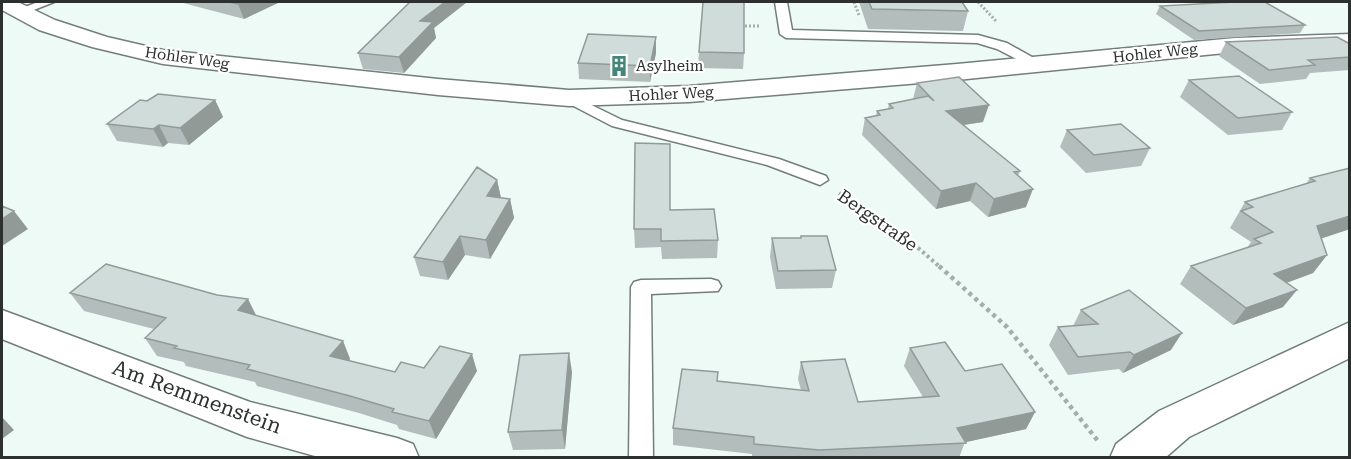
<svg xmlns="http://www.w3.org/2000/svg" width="1351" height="459" font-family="'Roboto Serif',serif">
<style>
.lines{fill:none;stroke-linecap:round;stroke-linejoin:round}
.lane-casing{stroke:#737e7c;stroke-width:3}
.street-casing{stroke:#737e7c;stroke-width:3}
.path-far2{stroke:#a4aeac;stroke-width:3;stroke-dasharray:2 2;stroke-linecap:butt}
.path-far1{stroke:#a4aeac;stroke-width:4;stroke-dasharray:3 3;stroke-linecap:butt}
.path{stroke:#a4aeac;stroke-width:4.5;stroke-dasharray:4 4;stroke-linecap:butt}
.lane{fill:#fff;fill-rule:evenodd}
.street{fill:#fff;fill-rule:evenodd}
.wall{fill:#b3bdbb}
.shaded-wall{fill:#929a98}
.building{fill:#d0dcd9;stroke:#929a98;stroke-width:1.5}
.labels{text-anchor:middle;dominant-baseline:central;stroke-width:4.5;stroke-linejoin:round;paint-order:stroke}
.far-street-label{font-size:15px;fill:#2c3130;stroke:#fff}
.far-poi-label{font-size:15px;fill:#2c3130;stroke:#fff;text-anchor:start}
.street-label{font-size:18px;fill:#2c3130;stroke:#fff}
.near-street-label{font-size:21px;fill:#2c3130;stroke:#fff}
</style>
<rect width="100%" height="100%" fill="#edfaf6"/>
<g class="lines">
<defs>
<path id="lane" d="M38,2H54L21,15L15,11Z
M775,2H787L792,30L978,35L1007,43L1048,66L1046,69H1036L997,49L977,43L786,38L780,34Z
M569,94L622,120L779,159L826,176L828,180L820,185L767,165L612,126L564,101L562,98L564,95Z
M711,279L718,281L721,286L718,291L651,294L653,458H629L631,287L634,282L641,280Z"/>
<path id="street" d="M2,2H18L55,20L107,37L163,50L438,79L569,90L689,86L957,64L1235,38L1350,34V48L1235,52L957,80L689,102L569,106L438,95L163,64L92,47L39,30L2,10Z
M2,310L250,402L397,438L413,444L419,458H322L247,437L2,339Z
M1350,322V358L1189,437L1165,458H1110L1116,444L1159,411Z"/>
</defs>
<!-- lane casing -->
<use href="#lane" class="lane-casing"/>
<!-- street casing -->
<use href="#street" class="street-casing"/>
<!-- path-far2 -->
<path class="path-far2" d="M854,2L859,15
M978,2L996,21
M741,26H760"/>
<!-- path-far1 -->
<path class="path-far1" d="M839,193L916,246L941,268"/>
<!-- path -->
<path class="path" d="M939,266L1007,327L1098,441"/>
<!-- lane -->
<use href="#lane" class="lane"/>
<!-- street -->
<use href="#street" class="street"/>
</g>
<!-- wall -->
<path class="wall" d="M182,2H280L244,19L183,3Z
M410,2H467L434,28L436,38L404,73L363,69L358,53Z
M859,2H962L968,11L963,31L868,29Z
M1160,6L1305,25L1300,33L1194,40L1156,14Z
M1226,42L1350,44V70L1310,73L1306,79L1260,84L1219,56Z
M699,52L744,53L743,69L698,68Z
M656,53L650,82L579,79L578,63Z
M1189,80L1292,112L1282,130L1228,135L1180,97Z
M917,83L983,122L964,125L1020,171L1018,176L1026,207L988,217L970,201L936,209L862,135L865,118L876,115L877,111L888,109L889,104L913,99Z
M215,100L223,117L189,145L168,143L163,147L117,141L107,124L147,101Z
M1067,130L1150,148L1141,166L1086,173L1060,147Z
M1350,168V229L1321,238L1327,255L1313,273L1286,283L1283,307L1233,325L1180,284L1191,266L1247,248L1251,242L1230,228L1245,202L1306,184L1310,178Z
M497,180L501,198L510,199L514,218L490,259L465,255L448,280L420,276L414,257Z
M670,210L718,240L717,258L662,259L661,247L635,248L634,229Z
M772,238L836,270L832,288L776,289L770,257Z
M70,293L257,316L343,341L350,359L349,361L395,372L424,368L477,371L436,439L399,429L397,425L359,413L257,386L255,382L186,366L184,362L157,356L145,338L154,329L84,311Z
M1081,310L1171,350L1123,373L1119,369L1068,375L1049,345L1058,327L1073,326Z
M910,348L965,371L1035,412L1026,429L965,442L959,458H752V454L673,445V428L718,381L801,390L798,379L801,362L858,402L923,397L904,366Z
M572,372L565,449L513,450L508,432Z"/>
<!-- shaded-wall -->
<path class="shaded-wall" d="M243,2H280L244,19L238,4Z
M445,2H467L434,28L436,38L404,73L399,57L420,21Z
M656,37V53L650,82V66Z
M215,100L223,117L189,145L180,128Z
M989,105L983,122L942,128L946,111Z
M159,125L168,143L163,147L153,129Z
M497,180L501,198L487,196Z
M976,183L970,201L936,209L941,191Z
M1033,189L1026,207L988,217L994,199Z
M510,199L514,218L490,259L486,240Z
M14,211L28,229L2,246V219Z
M1350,216V229L1305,244L1317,226Z
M460,236L465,255L448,280L443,262Z
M1327,255L1313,273L1262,292L1274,274Z
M1297,290L1283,307L1233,325L1246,308Z
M248,299L257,317L238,310Z
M1182,333L1171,350L1123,373L1134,355Z
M343,341L350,359L338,374L330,356Z
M569,353L572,372L565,449L562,430Z
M472,354L477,371L436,439L429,421Z
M1035,412L1026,429L962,443L957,428Z
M2,417L14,430L2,439Z"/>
<!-- building -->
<path class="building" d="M229,2H243L238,4Z
M410,2H445L420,21L433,22L399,57L358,53Z
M703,2H744V53L699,52Z
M869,2H962L968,11L872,9Z
M1234,2H1265L1305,25L1199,31L1160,6Z
M588,34L656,37L650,66L578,63Z
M1337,37L1350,44V57L1308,60L1315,65L1269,70L1226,42Z
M1239,76L1292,112L1238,118L1189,80Z
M959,77L989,105L946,111L1020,171L1014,172L1033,189L994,199L976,183L941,191L865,118L880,115L877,111L893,108L889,104L928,96L934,101L917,83Z
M158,94L215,100L180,128L159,125L153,129L107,124L140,100L147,101Z
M1121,124L1150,148L1094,155L1067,130Z
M635,143L670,144V210L714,209L718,240L661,241V229H634Z
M477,167L497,180L487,196L510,199L486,240L460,236L443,262L414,257Z
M1350,168V216L1317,226L1327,255L1274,274L1297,290L1246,308L1191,266L1261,243L1254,239L1273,232L1241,211L1253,207L1245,202L1315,181L1310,178Z
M2,206L14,211L2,219Z
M801,236H827L836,270L778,271L772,238H801Z
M106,264L217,295L248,299L238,310L343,341L330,356L395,372L401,362L424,368L440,346L472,354L429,421L392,412L394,409L350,396L247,369L250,365L174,348L177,346L145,338L166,318L70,293Z
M1129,290L1182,333L1134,355L1130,352L1078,357L1058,327L1098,324L1081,310Z
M945,342L965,371L1002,364L1035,412L957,428L966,443L819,450L754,444V437L673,428L682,369L718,372L717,381L809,391L801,362L845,359L858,402L939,396L910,348Z
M569,353L562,430L508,432L520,355Z"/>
<!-- icons -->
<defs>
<symbol id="building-bare" viewBox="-9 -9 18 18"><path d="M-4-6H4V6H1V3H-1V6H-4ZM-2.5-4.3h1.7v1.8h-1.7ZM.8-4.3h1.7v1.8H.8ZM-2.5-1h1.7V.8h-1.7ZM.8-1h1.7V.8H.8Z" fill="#438679" stroke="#fff" stroke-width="2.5" paint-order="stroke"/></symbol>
</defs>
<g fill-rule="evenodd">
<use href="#building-bare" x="604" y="51" width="30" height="30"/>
</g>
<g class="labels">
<!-- far-street labels -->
<g class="far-street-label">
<text transform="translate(1155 53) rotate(-6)">Hohler Weg</text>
<text transform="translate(187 58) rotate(8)">Hohler Weg</text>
<text transform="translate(671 94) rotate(-3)">Hohler Weg</text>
</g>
<!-- far-poi labels -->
<g class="far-poi-label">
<text x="636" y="66">Asylheim</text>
</g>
<!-- street labels -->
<g class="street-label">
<text transform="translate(878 220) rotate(35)">Bergstraße</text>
</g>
<!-- near-street labels -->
<g class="near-street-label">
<text transform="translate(197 397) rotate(20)">Am Remmenstein</text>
</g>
</g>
<!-- border -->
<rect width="1351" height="459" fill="none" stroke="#2c3130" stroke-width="6"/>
</svg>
